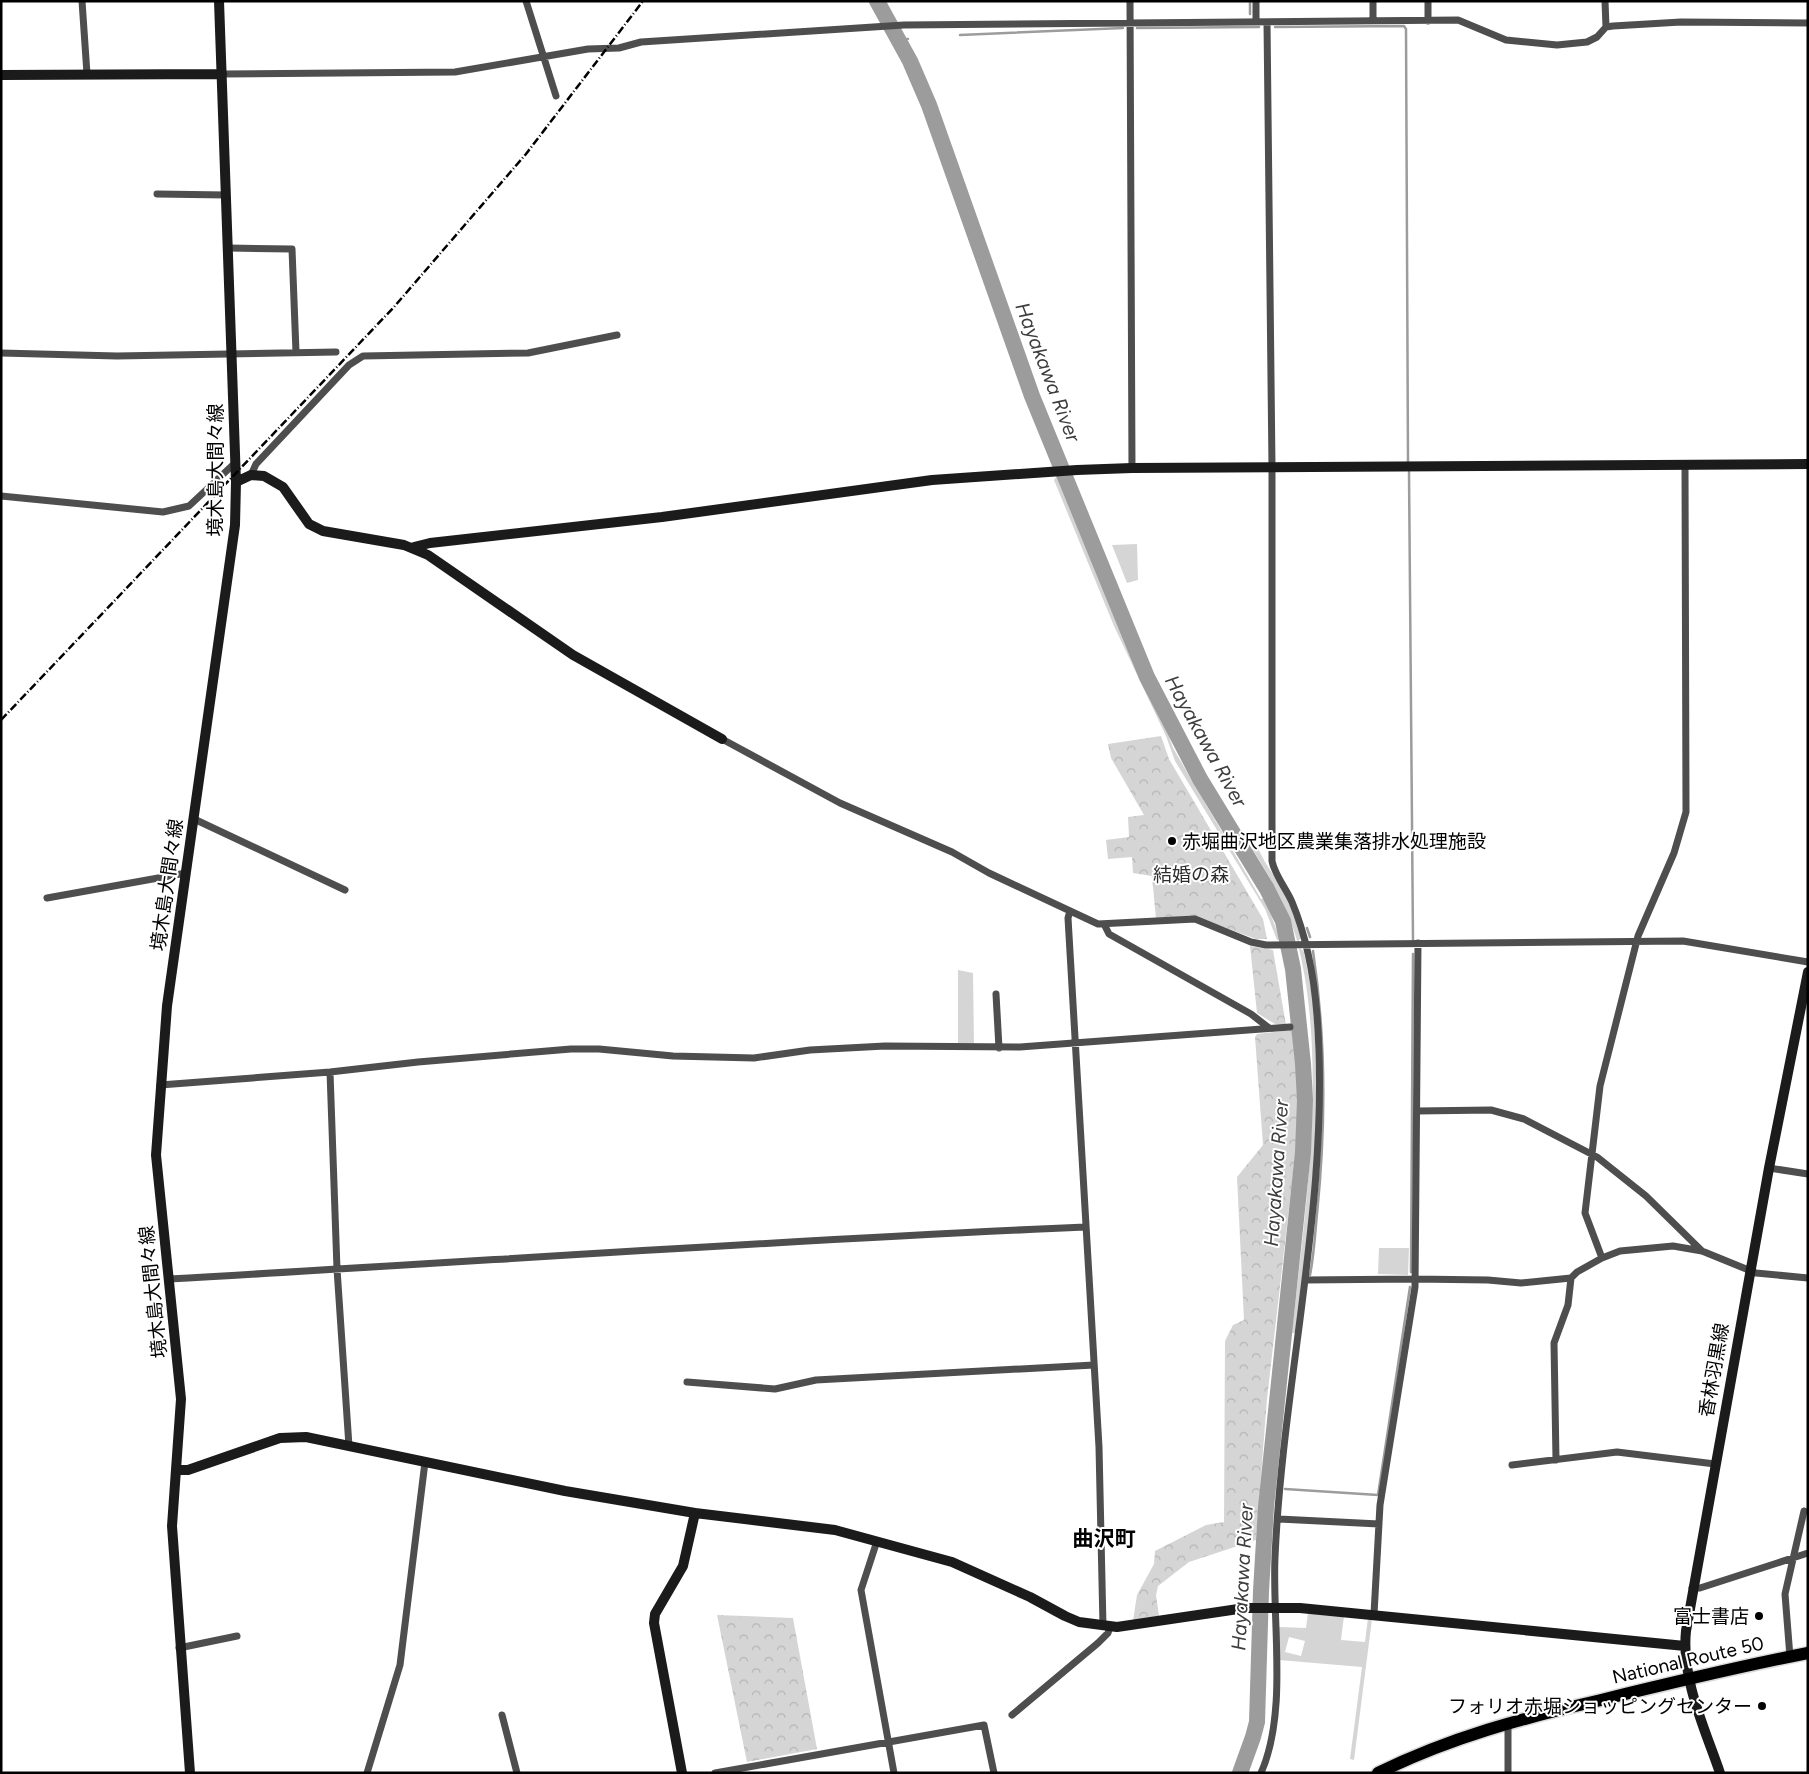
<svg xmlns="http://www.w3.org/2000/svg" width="1809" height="1774" font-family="Figtree,'Noto Sans JP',sans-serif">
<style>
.green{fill:#d5d5d5;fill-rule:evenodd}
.park{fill:url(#park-crowns)}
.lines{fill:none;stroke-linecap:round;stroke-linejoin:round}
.stream{stroke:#9c9c9c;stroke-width:2.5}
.river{stroke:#9c9c9c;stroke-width:16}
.highway-casing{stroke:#dbdbdb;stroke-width:15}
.street{stroke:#4e4e4e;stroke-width:7}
.secondary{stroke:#1b1b1b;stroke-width:10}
.highway{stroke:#000;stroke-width:12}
.rail{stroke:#000;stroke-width:2.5;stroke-dasharray:8 2.5 1 2.5;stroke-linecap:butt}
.poi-dot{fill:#000;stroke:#fff;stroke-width:2}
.labels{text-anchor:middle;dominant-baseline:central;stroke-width:4;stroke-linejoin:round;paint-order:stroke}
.street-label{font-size:19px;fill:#000;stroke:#fff}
.poi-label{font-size:19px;fill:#000;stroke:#fff;text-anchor:end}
.park-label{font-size:19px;fill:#2c2c2c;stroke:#fff}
.water-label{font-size:20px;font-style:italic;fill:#3d3d3d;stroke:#fff}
.quarter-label{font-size:21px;font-weight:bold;fill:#000;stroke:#fff}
</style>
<defs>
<pattern id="park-crowns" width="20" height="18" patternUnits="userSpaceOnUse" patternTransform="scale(1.25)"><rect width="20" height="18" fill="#d5d5d5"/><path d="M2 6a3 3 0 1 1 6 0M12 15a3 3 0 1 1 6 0" fill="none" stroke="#b5b5b5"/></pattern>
</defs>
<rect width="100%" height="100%" fill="#fff"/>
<!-- green -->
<path class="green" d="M1057,476C1081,533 1103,590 1128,646C1143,680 1162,713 1173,748L1261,899L1265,898L1280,940H1277L1265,909L1175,761L1166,736L1114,626L1054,480Z
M1137,544L1138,580L1127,583L1112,545Z
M1253,839L1265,862L1286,895L1302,937L1299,940L1300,948L1304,952L1314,1005L1316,1071L1315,1161L1297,1333H1292C1305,1210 1329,1057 1296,937C1286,903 1267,872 1248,842Z
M958,970L973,973L974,1044L958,1043Z
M1379,1248H1409L1408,1275L1378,1274Z
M1308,1613L1344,1616L1341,1640L1365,1642L1368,1618L1372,1619L1354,1760L1350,1759L1362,1667L1279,1660V1627L1306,1628ZM1289,1637L1305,1641L1301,1656L1285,1652Z"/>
<!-- park -->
<path class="park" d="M1161,736L1169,759L1263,919L1267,939H1256L1194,916L1156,919L1152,876L1133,873L1132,857L1108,859L1106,840L1129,837L1128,817L1144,815L1111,758L1108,744Z
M1250,946L1273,950L1286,1025L1275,1024L1257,1013Z
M1292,1030L1298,1089L1296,1147L1267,1399L1256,1540L1189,1562L1158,1586L1156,1595L1159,1616L1133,1621L1137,1595L1154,1564L1155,1551L1206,1525L1224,1522L1225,1341L1233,1325L1244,1320L1237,1177L1263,1145L1255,1037L1257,1034Z
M717,1615L793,1618L817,1749L747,1762Z"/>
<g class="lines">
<!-- stream -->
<path class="stream" d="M1250,1V14
M1275,27L1404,26L1406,29L1408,462
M1137,28L1259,27
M960,35L1123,28
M900,40L908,39
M1409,472L1413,940
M1307,928L1310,937
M1411,1272L1413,954
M1310,1275C1314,1255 1315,1234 1317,1214C1326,1126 1326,1038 1313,951
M1285,1489L1378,1495L1410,1287
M1266,1507H1271"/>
<!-- river -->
<path class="river" d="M877,1L910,61L929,105L1032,396L1147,677L1200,779L1267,889L1283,921L1293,969L1303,1064L1305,1100L1303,1152L1266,1507L1261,1591L1257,1722L1253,1737L1240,1773"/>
<defs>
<path id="highway" d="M1378,1773C1451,1737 1523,1718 1601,1700C1670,1683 1738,1667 1808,1653"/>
</defs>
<!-- highway casing -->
<use href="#highway" class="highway-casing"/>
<!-- street -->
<path class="street" d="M82,1L87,74
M526,1L556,96
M1130,1L1132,468
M1256,1V22
M1373,1V21
M1428,1V21
M1605,1L1606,27
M222,74L455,72L588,49L619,48L641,42L904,25L1458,20L1506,40L1557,45L1587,42L1597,37L1606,27L1613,26L1681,22L1808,23
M157,194L226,195
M228,248L292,249L296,352
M1,353L117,356L336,352
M251,475L256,464L349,365L363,356L528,353L617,335
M1,496L163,512L189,506L235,463
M722,739L840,803L952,852L989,873L1098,924L1195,919L1251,942L1266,945L1683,941L1808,962
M194,819L345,890
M47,898L186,873
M1070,911L1068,918L1099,1447L1103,1626
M1105,926L1109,934L1251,1014L1269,1028
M996,994L999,1048
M330,1072L337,1269L349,1446
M160,1085L330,1072L418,1062L571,1049H599L673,1056L754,1058L810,1050L885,1046L1020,1047L1290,1027
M1417,1111L1491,1110L1524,1119L1597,1157L1646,1196L1702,1251
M1769,1168L1808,1174
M1602,1258L1585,1213L1600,1086L1638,936L1674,853L1686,812L1685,465
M169,1279C474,1262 779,1240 1085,1227
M1305,1280L1415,1279L1488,1280L1521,1283L1571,1278
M687,1382L775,1389L816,1380L1094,1365
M1556,1460L1554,1343L1568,1305L1571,1278L1577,1272L1602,1258L1620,1251L1673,1246L1702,1251L1756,1273L1808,1278
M1512,1465L1617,1452L1715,1464
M1279,1519L1379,1524
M877,1541L861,1590L894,1773
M1692,1588H1700L1808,1553
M1374,1614L1380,1505L1415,1287L1418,943
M179,1648L237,1636
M1790,1657L1785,1594L1804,1511
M502,1715L517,1773
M1012,1715L1098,1643L1108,1633L1110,1627
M1508,1723V1773
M367,1773L400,1665L425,1462
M715,1773L984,1725L994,1773
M1261,1773C1288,1712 1272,1623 1275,1557C1283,1376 1331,1197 1317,1015C1314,977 1307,938 1292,902C1286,888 1275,876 1272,861V467L1267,22"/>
<!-- secondary -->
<path class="secondary" d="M1,75L222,74
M236,482L251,475L264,476L283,487L309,524L323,531L404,545L428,555L573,655L722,739
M414,547L430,543L662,517L932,480L1077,470L1132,468L1808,464
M177,1470H188L280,1438L306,1437L565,1491L695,1513L835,1530L952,1562L1030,1597L1065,1616L1079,1622L1117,1627L1245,1608H1300L1685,1646
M190,1773L172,1526L181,1399L156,1155L167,1006L235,525L236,482L219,1
M682,1773L654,1623L655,1614L683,1566L695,1513
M1720,1773C1705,1729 1681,1679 1686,1631L1769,1168L1808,972"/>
<!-- highway -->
<use href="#highway" class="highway"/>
<!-- rail -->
<path class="rail" d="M1,720L394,307L526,154L643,1"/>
</g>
<!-- markers -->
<g class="poi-dot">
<circle cx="1172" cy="841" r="5"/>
<circle cx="1759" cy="1616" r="5"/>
<circle cx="1762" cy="1706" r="5"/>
</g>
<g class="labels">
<!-- street labels -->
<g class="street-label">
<text transform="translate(215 470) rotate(-90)">境木島大間々線</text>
<text transform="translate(167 885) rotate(-82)">境木島大間々線</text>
<text transform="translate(153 1292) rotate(-96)">境木島大間々線</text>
<text transform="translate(1714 1370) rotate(-80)">香林羽黒線</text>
<text transform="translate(1688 1660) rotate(-13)">National Route 50</text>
</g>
<!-- poi labels -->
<g class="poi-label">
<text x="1182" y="841" text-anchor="start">赤堀曲沢地区農業集落排水処理施設</text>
<text x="1749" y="1616">富士書店</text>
<text x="1752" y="1706">フォリオ赤堀ショッピングセンター</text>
</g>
<!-- park labels -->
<g class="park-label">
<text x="1191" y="874">結婚の森</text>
</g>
<!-- water labels -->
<g class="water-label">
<text transform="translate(1048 372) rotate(69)">Hayakawa River</text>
<text transform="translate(1206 741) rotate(61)">Hayakawa River</text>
<text transform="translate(1276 1173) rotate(-86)">Hayakawa River</text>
<text transform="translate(1242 1577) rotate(-87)">Hayakawa River</text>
</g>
<!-- quarter labels -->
<g class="quarter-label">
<text x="1104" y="1538">曲沢町</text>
</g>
</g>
<!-- border -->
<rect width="1809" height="1774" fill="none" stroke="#000000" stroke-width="5"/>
</svg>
